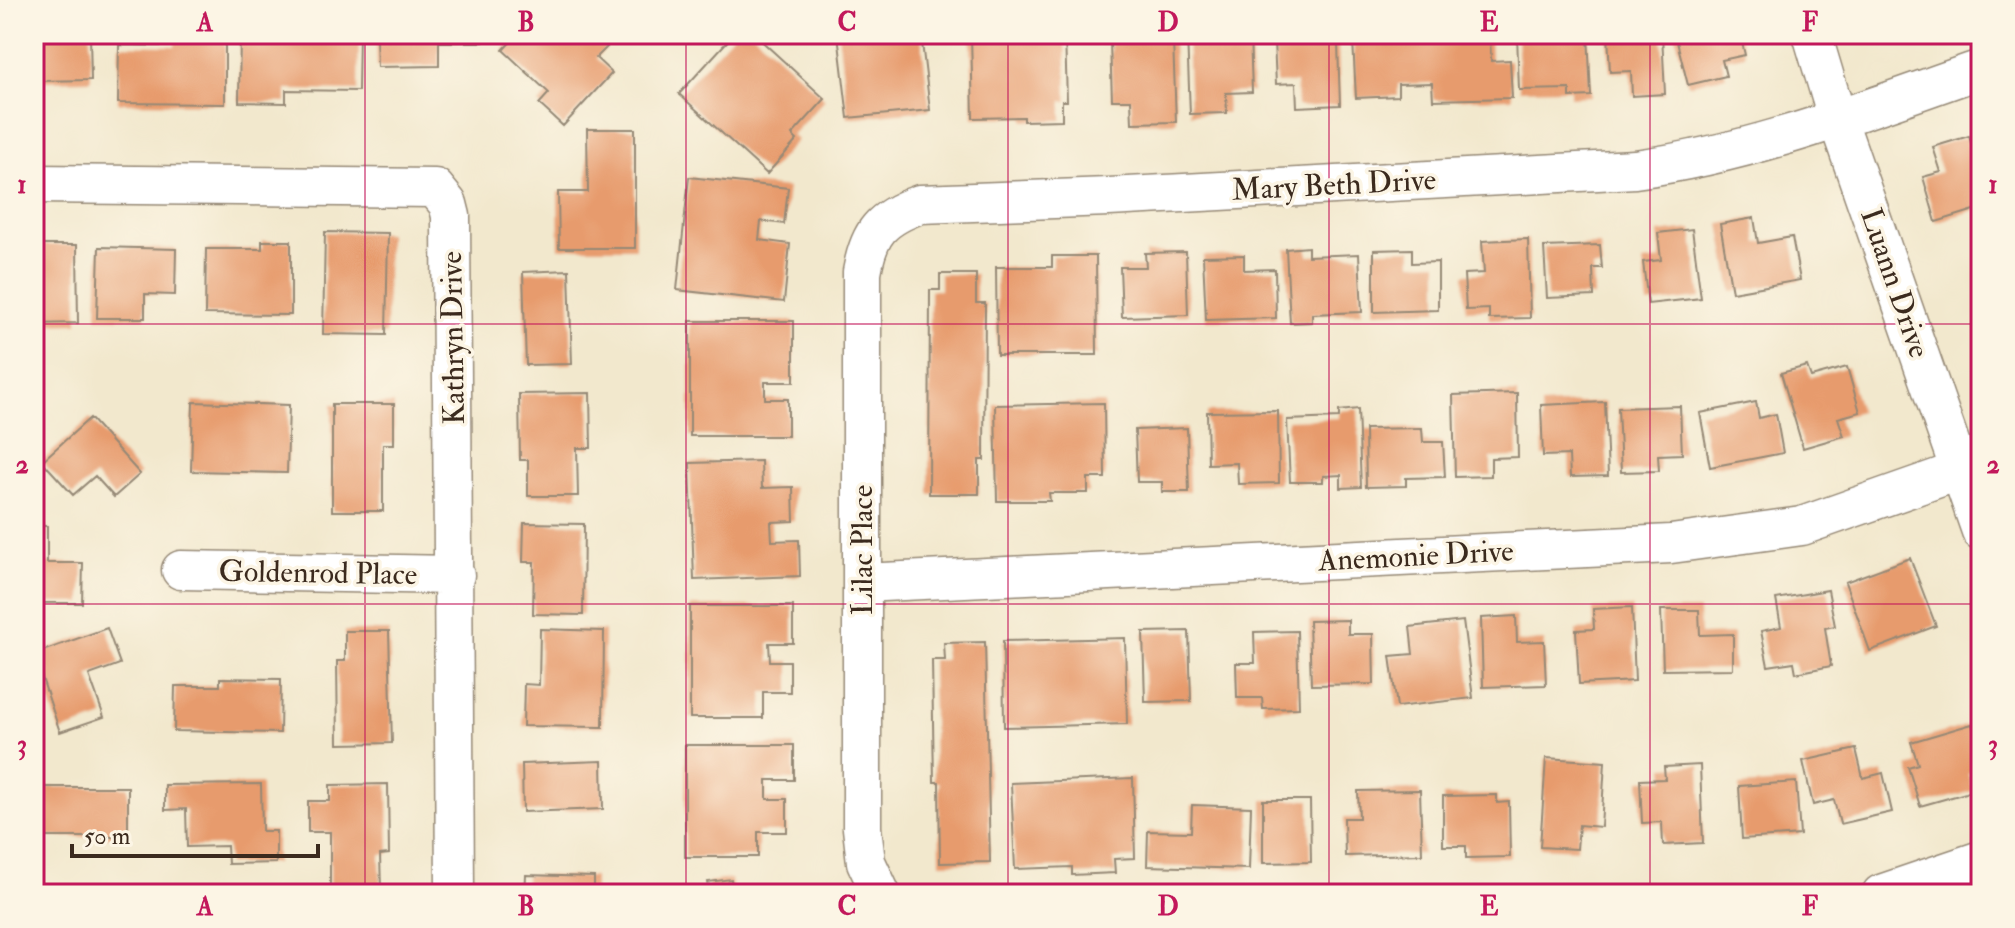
<svg xmlns="http://www.w3.org/2000/svg" width="2015" height="928" font-family="'IM FELL Double Pica',serif">
<style>
.building{fill:#e79b6d}
.lines{fill:none;stroke-linecap:round;stroke-linejoin:round}
.street-casing{stroke:#968976;stroke-width:41}
.street{stroke:#fff;stroke-width:38}
.grid{fill:none;stroke:#c2185b;stroke-width:2;stroke-opacity:0.55}
.labels{text-anchor:middle;dominant-baseline:central;stroke-width:7;stroke-linejoin:round;paint-order:stroke}
.street-label{font-size:30px;fill:#3b2a1e;stroke:#fcf5e5}
.neatline{fill:none;stroke:#c2185b;stroke-width:3}
.grid-label{font-size:26px;text-anchor:middle;font-weight:bold;fill:#c2185b}
</style>
<rect width="100%" height="100%" fill="#fcf5e5"/>
<filter id="ink" filterUnits="userSpaceOnUse"><feTurbulence type="fractalNoise" baseFrequency=".0125" numOctaves="2"/><feDisplacementMap in="SourceGraphic" scale="16" xChannelSelector="R" yChannelSelector="G"/><feConvolveMatrix kernelMatrix="1 2 1 2 8 2 1 2 1" color-interpolation-filters="sRGB"/></filter>
<filter id="wash" filterUnits="userSpaceOnUse"><feTurbulence type="fractalNoise" baseFrequency=".006" numOctaves="4" result="noise"/><feDisplacementMap in="SourceGraphic" scale="32" xChannelSelector="R" yChannelSelector="G"/><feGaussianBlur stdDeviation="1.8" result="paint"/><feColorMatrix in="noise" values="0 0 0 0 0 0 0 0 0 0 0 0 0 0 0 0 0 1.4 0 .05"/><feComposite in="paint" operator="in"/></filter>
<g filter="url(#wash)">
<rect width="100%" height="100%" fill="#f2e8cd"/>
<g id="blocks">
<!-- building -->
<path class="building" d="M34,34H90L91,80L37,81V108H34Z
M175,34H225V104L118,103L119,45L175,46Z
M240,34H359L358,91L286,90V103L239,102Z
M376,34H483V42H439V66L377,67Z
M518,34H593L607,47L596,58L612,73L563,126L539,104L549,93L503,50Z
M734,34H754L825,99L792,135L797,140L767,174L679,94Z
M838,34H921L930,110L848,118Z
M971,34H1065L1067,101H1062V120L1024,121V117L973,118Z
M1250,34L1252,92L1226,93L1227,113L1190,114L1187,35Z
M1298,34H1327V44H1338L1340,105L1297,107L1296,83L1276,84L1274,41L1298,40Z
M1517,34H1588L1591,96L1570,97V89L1519,90Z
M1608,34H1662L1665,94L1632,96L1631,71L1610,72Z
M1675,34H1740L1745,55L1722,60L1726,76L1688,85Z
M1490,36L1491,61L1510,60L1512,98L1433,100L1432,83L1398,84V96L1356,98L1353,40Z
M1173,40L1176,122L1132,123L1131,100H1112L1110,42Z
M587,129H635V248H559L558,192H588Z
M1969,136L1981,175V208L1936,222L1923,177L1941,172L1933,147Z
M689,177L788,188L784,224L761,221L759,240L790,244L784,302L677,290Z
M1754,218L1758,243L1792,237L1800,280L1732,292L1720,224Z
M1692,229L1701,298L1648,304L1643,262L1661,260L1658,233Z
M325,232L388,233L386,335L323,334Z
M1528,239L1530,318L1489,319V309L1466,310L1464,274L1484,273L1482,241Z
M262,241H291V315L205,314L206,249H262Z
M34,245H77L78,323L34,324Z
M1600,245L1602,268H1593L1594,296L1547,298L1544,247Z
M99,247L176,249L175,295L145,294V318H97Z
M1308,247V256L1359,254L1362,312L1312,314V322L1290,323L1286,249Z
M1412,249V263L1438,262V310L1374,312V250Z
M1186,252L1188,315L1122,317L1120,267H1146L1145,253Z
M1244,255V270L1275,269L1276,318L1206,320L1203,256Z
M1052,256H1096L1097,355H997L996,267H1052Z
M569,270L572,364L526,365L523,272Z
M940,274H976V303H985L984,460H979V494H929L930,290H940Z
M690,321H794V382H765V399H788V436H690Z
M1807,366L1811,377L1847,367L1860,412L1838,418L1844,436L1803,448L1781,373Z
M590,393L591,448H577L578,496H528V460H520L519,394Z
M1517,393L1518,457L1491,458V476L1455,477L1453,395Z
M193,402L289,405L287,473L191,471Z
M1605,402L1608,476L1570,477L1569,455L1543,456L1541,405Z
M1756,402L1759,418L1776,414L1783,453L1710,467L1700,413Z
M1104,403L1105,478H1088V493H1049L1050,501H997L995,405Z
M332,404H394V444H383V511H332Z
M1680,406L1682,454L1658,455L1659,471L1621,472L1618,408Z
M1358,409L1361,487L1341,488V475L1323,476V482H1290L1287,420L1339,418V411Z
M1278,411L1279,483L1238,484L1237,463L1208,464L1207,412Z
M90,418L140,474L114,497L95,476L73,495L42,461Z
M1187,428L1189,492H1162V482H1137L1135,430Z
M1422,428L1423,442H1443L1445,477L1406,478V486L1366,487L1365,429Z
M761,461L762,488L793,487L794,521L771,522L772,541L799,540L800,576L694,580L690,463Z
M524,523L584,524L583,615L533,614L534,562H523Z
M34,526H47V563H83L82,603H34Z
M1910,558L1936,626L1870,651L1845,582Z
M1828,590L1835,626L1825,628L1831,666L1796,673L1794,662L1768,666L1761,631L1781,627L1776,599Z
M690,606H793V643H769L770,661H790V692H763V718H690Z
M1632,607L1635,681L1579,684L1576,630L1594,629L1593,609Z
M1661,610H1699L1700,635L1733,634V669L1663,670Z
M1516,616L1517,642L1544,641L1546,685L1483,687L1481,618Z
M1348,620V634H1373L1374,684L1311,685L1309,621Z
M1463,621L1473,698L1397,707L1390,656L1413,654L1410,627Z
M107,628L120,664L89,675L104,717L60,732L34,654Z
M540,629L604,631L603,727L523,726L524,684L539,685Z
M345,631H389L392,743L338,744L337,661H345Z
M1189,631L1191,701L1145,702L1143,632Z
M1297,631L1299,708L1263,709L1262,698H1237L1236,663H1255L1254,632Z
M1125,638L1127,724L1004,727L1003,641Z
M985,642L990,862L940,863L939,782H934L932,660H945L944,643Z
M220,678L281,679L280,733L174,731L175,686H220Z
M1972,724L1981,753V770L1968,773L1973,791L1920,806L1908,767L1918,764L1911,742Z
M685,745H794V780H767V799H787V832H758V857H685Z
M1856,749L1863,778L1883,773L1892,812L1840,824L1834,800L1813,805L1803,761Z
M1546,758L1605,762L1601,827L1579,825L1577,849L1540,847Z
M602,761L603,809L523,812L522,764Z
M1700,765L1703,843L1663,845L1662,822L1642,823L1640,780L1665,779L1664,767Z
M1133,778L1135,858L1114,859L1115,873L1072,875V867L1015,869L1011,783Z
M1796,782L1800,835L1742,839L1739,786Z
M261,784L262,831H276V863L228,864L227,846L187,847L186,809L165,810V785Z
M388,784L389,854L380,855L381,889L330,890V832H308V801H330V785Z
M34,787H128V837H34Z
M1420,790L1422,854L1345,856L1344,818H1359L1358,791Z
M1497,795V803L1509,802L1510,857L1466,858V846H1443V796Z
M1263,800H1310L1311,862L1263,863Z
M1192,805L1251,807L1249,869L1147,866L1148,831L1191,832Z
M526,875L594,877V894H525Z
M731,879L733,894H710L708,882Z"/>
</g>
</g>
<g filter="url(#ink)">
<use href="#blocks" fill-opacity="0" stroke="#968976" stroke-width="2"/>
<g class="lines">
<defs>
<path id="street" d="M1812,34L1837,118L1981,531
M34,184L435,188L448,204L451,216L455,894
M181,570L455,575
M862,583L1671,544L1802,526L1981,463
M881,894L866,862L862,828V272C869,232 881,218 920,204L1109,197L1635,169C1755,153 1868,108 1981,69
M1881,894L1981,860"/>
</defs>
<!-- street casing -->
<use href="#street" class="street-casing"/>
<!-- street -->
<use href="#street" class="street"/>
</g>
</g>
<!-- grid -->
<path class="grid" d="M365,34V894M686,34V894M1008,34V894M1329,34V894M1650,34V894M34,324H1981M34,604H1981"/>
<g class="labels">
<!-- street labels -->
<g class="street-label">
<text transform="translate(1334 185) rotate(-3)">Mary Beth Drive</text>
<text transform="translate(1895 283) rotate(71)">Luann Drive</text>
<text transform="translate(453 338) rotate(-91)">Kathryn Drive</text>
<text transform="translate(862 550) rotate(-90)">Lilac Place</text>
<text transform="translate(1416 556) rotate(-3)">Anemonie Drive</text>
<text transform="translate(318 573) rotate(1)">Goldenrod Place</text>
</g>
</g>
<!-- margin -->
<rect width="2015" height="928" fill="none" stroke="#fcf5e5" stroke-width="88"/>
<!-- scale -->
<path d="M72 844v12h246v-12" fill="none" stroke="#3b2a1e" stroke-width="4"/>
<text x="84" y="844" font-size="24" fill="#3b2a1e" stroke="#fcf5e5" stroke-width="6" paint-order="stroke">50 m</text>
<rect x="44" y="44" width="1927" height="840" class="neatline"/>
<g class="grid-label">
<text x="205" y="31">A</text>
<text x="526" y="31">B</text>
<text x="847" y="31">C</text>
<text x="1168" y="31">D</text>
<text x="1489" y="31">E</text>
<text x="1810" y="31">F</text>
<text x="22" y="193">1</text>
<text x="1993" y="193">1</text>
<text x="22" y="473">2</text>
<text x="1993" y="473">2</text>
<text x="22" y="753">3</text>
<text x="1993" y="753">3</text>
<text x="205" y="915">A</text>
<text x="526" y="915">B</text>
<text x="847" y="915">C</text>
<text x="1168" y="915">D</text>
<text x="1489" y="915">E</text>
<text x="1810" y="915">F</text>
</g>
</svg>
